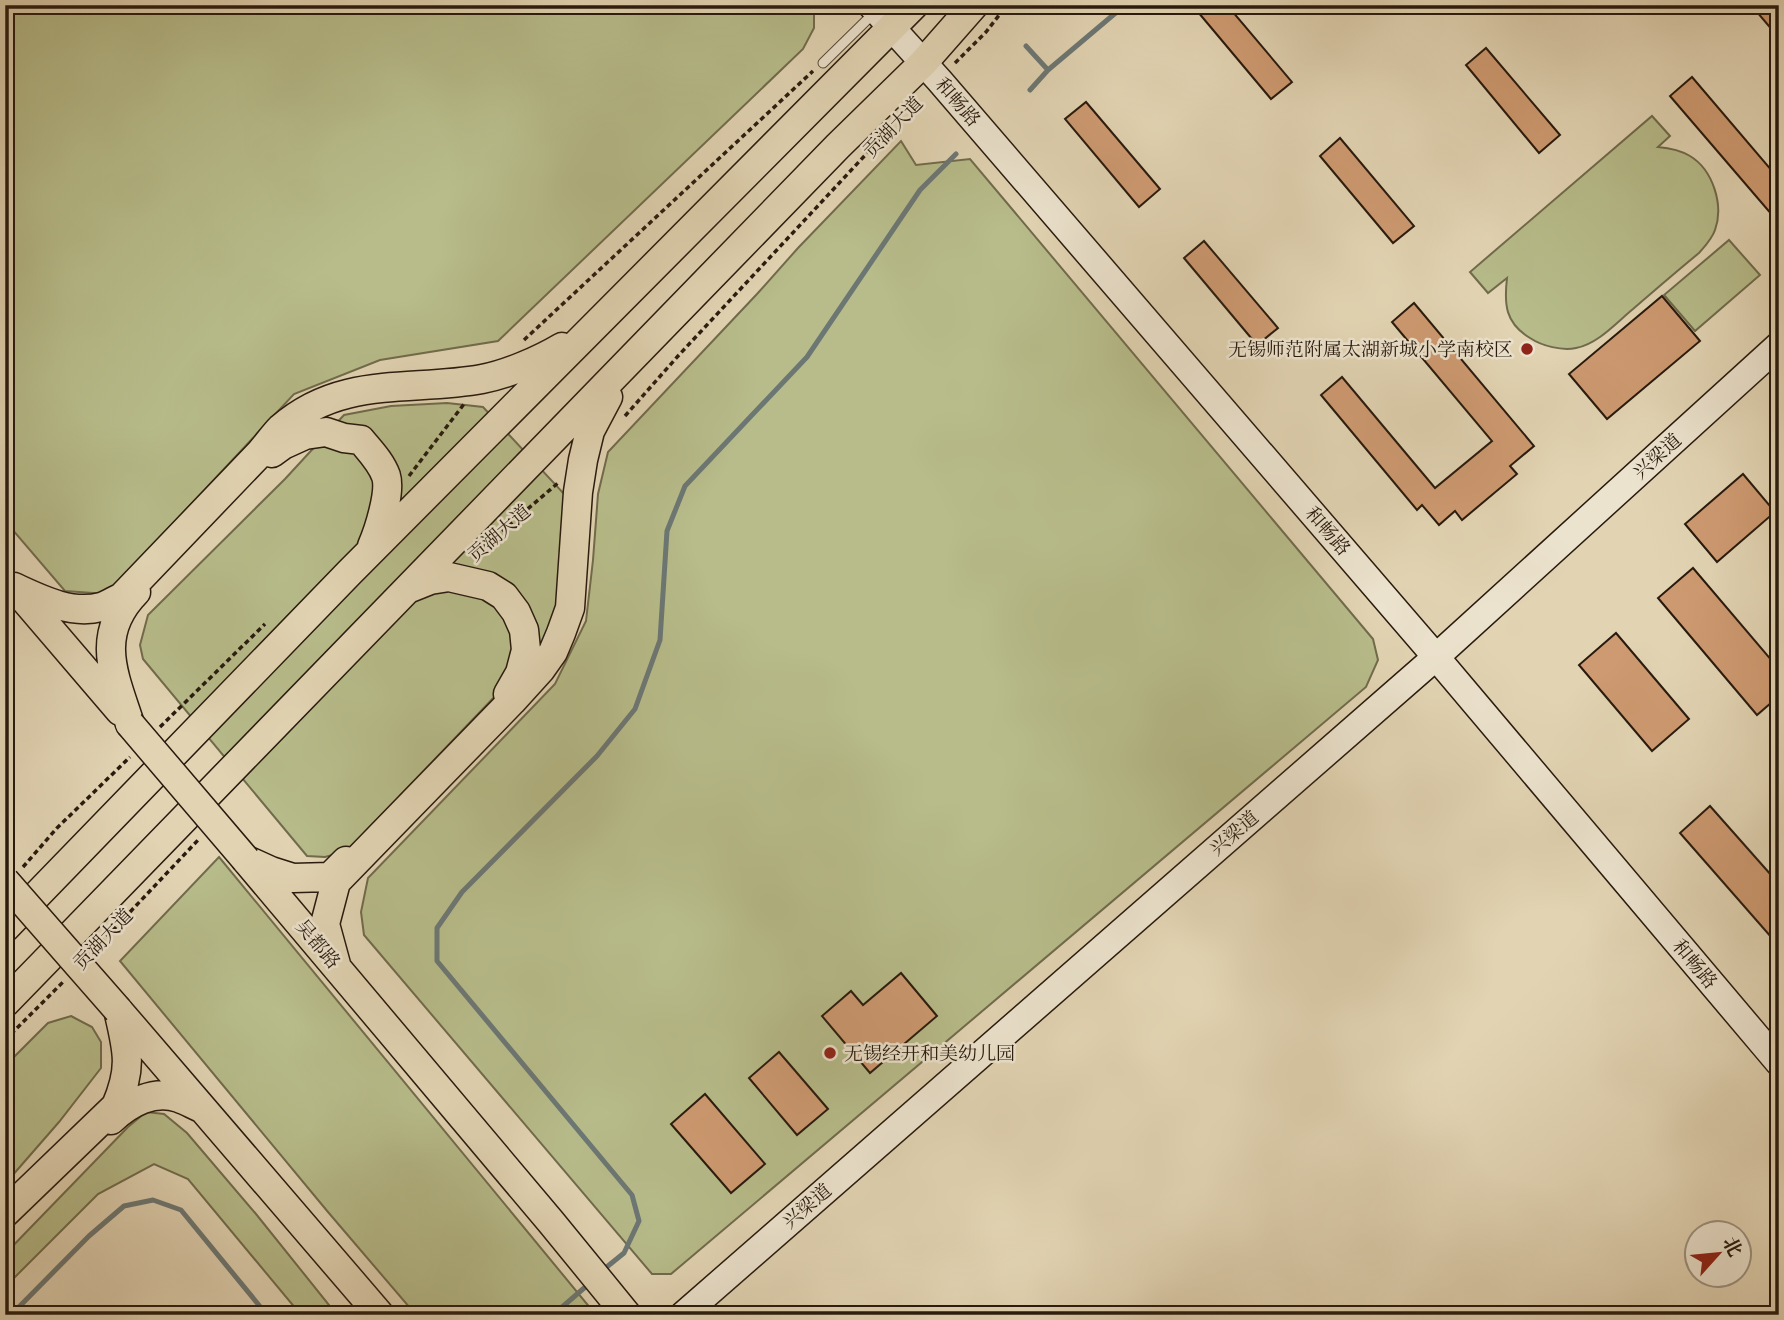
<svg xmlns="http://www.w3.org/2000/svg" width="1784" height="1320" font-family="'IM FELL Great Primer','Noto Serif SC',serif">
<style>
.green{fill:#b7bc8a;stroke:#706b4c;stroke-width:2}
.lines{fill:none;stroke-linecap:round;stroke-linejoin:round}
.stream{stroke:#6c7774;stroke-width:5}
.building{fill:#ce9a71;stroke:#281a0e;stroke-width:2}
.lane-casing{stroke:#564837;stroke-width:11}
.secondary-casing{stroke:#281a0e;stroke-width:29}
.primary-casing{stroke:#281a0e;stroke-width:31}
.path{stroke:#281a0e;stroke-width:3.5;stroke-dasharray:5 3.5;stroke-linecap:butt}
.lane{stroke:#ece3ce;stroke-width:9}
.secondary{stroke:#ece3ce;stroke-width:26}
.primary{stroke:#e2d4b3;stroke-width:28}
.primary-bridge-casing{stroke:#281a0e;stroke-width:31;stroke-linecap:butt}
.primary-bridge{stroke:#e2d4b3;stroke-width:28}
.poi-dot{fill:#8f2418;stroke:#ece3ce;stroke-width:2.5}
.labels{text-anchor:middle;dominant-baseline:central;stroke-width:5;stroke-linejoin:round;paint-order:stroke}
.street-label{font-size:19px;fill:#281a0e;stroke:#ece3ce}
.poi-label{font-size:19px;fill:#281a0e;stroke:#ece3ce;text-anchor:end}
</style>
<rect width="100%" height="100%" fill="#e2d4b3"/>
<filter id="stains"><feTurbulence type="fractalNoise" baseFrequency=".00286" numOctaves="4"/><feColorMatrix values="0 0 0 0 .2 0 0 0 0 .09 0 0 0 0 .02 0 0 0 .5 -.17"/></filter>
<radialGradient id="worn" r=".72"><stop offset=".6" stop-color="#630" stop-opacity="0"/><stop offset="1" stop-color="#630" stop-opacity=".3"/></radialGradient>
<!-- green -->
<path class="green" d="M5,5H814V28L803,49L498,341L380,360L294,394L107,594L65,591L5,521Z
M1652,116L1670,136L1658,147C1669,148 1680,150 1690,156C1713,170 1724,205 1715,230C1712,239 1705,246 1699,253C1677,271 1655,290 1633,309C1617,322 1598,344 1576,348C1562,351 1542,346 1530,338C1505,323 1504,304 1507,278L1488,293L1470,272Z
M901,141L916,165L970,159L1373,639L1378,660L1366,687L671,1274H652L364,935L361,912L368,878L555,684L586,621L593,560L598,494L608,452L757,294L798,248Z
M1729,240L1760,275L1695,331L1664,295Z
M447,403L483,407L567,497L560,600L542,647L347,851L325,857L307,856L143,659L140,645L148,615L285,479L344,415L391,406Z
M219,857L596,1315H416L328,1212L120,961Z
M71,1016L92,1027L101,1042V1068L59,1122L5,1184V1066L48,1023Z
M146,1112L164,1114L187,1133L256,1214L337,1315H301L188,1179L154,1164L98,1194L5,1287V1254L128,1127Z"/>
<g class="lines">
<!-- stream -->
<path class="stream" d="M1026,46L1048,70
M1030,90L1048,70L1125,5
M603,1270L624,1253L639,1221L632,1195L437,961V928L462,892L597,756L635,709L660,640L667,531L685,486L807,357L920,190L956,154
M11,1315L89,1236L124,1206L153,1200L181,1210L267,1315
M553,1315L591,1282"/>
</g>
<!-- building -->
<path class="building" d="M1206,5H1227L1292,82L1271,99L1198,12Z
M1751,5H1779V38Z
M1486,48L1560,135L1539,153L1466,65Z
M1692,77L1779,179V223L1670,96Z
M1086,102L1160,189L1139,207L1065,119Z
M1340,138L1414,226L1393,243L1320,156Z
M1204,241L1278,328L1257,345L1184,258Z
M1662,296L1700,341L1607,419L1569,374Z
M1414,303L1534,446L1510,466L1517,474L1462,520L1455,511L1439,525L1422,505L1417,510L1321,395L1342,377L1435,488L1492,441L1392,322Z
M1743,474L1775,512L1717,562L1685,524Z
M1693,568L1779,669V696L1757,715L1658,598Z
M1616,633L1689,719L1652,751L1579,665Z
M1710,806L1779,884V946L1680,833Z
M901,973L937,1016L870,1073L822,1016L851,991L863,1005Z
M779,1052L828,1109L797,1135L749,1078Z
M705,1094L765,1164L731,1193L671,1124Z"/>
<g class="lines">
<defs>
<path id="lane" d="M823,63L875,12"/>
<path id="secondary" d="M871,5L939,80L1436,657L1779,1063
M683,1315L1436,657L1779,345"/>
<path id="primary" d="M272,453L283,445L305,435L326,432L344,438L361,440C370,451 381,462 386,476C391,492 379,530 372,546
M14,587C40,599 71,615 101,607C108,605 115,600 122,597L260,453C267,445 274,435 281,428C342,375 411,392 482,379C508,374 540,360 562,347
M410,588L430,580L449,577L488,586L504,596L516,612L524,630L526,650L520,673L508,694
M19,593L120,711
M130,724C114,675 94,635 136,592
M246,860L551,1222L627,1315
M249,861L271,871L293,878L330,877L346,861
M5,928L349,573L914,5
M337,968L325,924L336,882L512,701L541,669L553,652L561,633L570,608L578,492L583,460L590,431L608,397
M5,1003L838,146L923,63L974,5
M118,1010L380,1315
M111,1120C129,1103 154,1089 179,1098C187,1101 194,1105 201,1108
M5,1213L116,1106C132,1069 128,1052 119,1014"/>
</defs>
<!-- lane casing -->
<use href="#lane" class="lane-casing"/>
<!-- secondary casing -->
<use href="#secondary" class="secondary-casing"/>
<!-- primary casing -->
<use href="#primary" class="primary-casing"/>
<!-- path -->
<path class="path" d="M955,63L986,32L1007,5
M524,340L813,71
M625,416L678,356L883,136
M409,476L464,404
M476,553L558,483
M160,727L265,624
M23,867L57,828L130,757
M95,949L200,838
M5,1040L63,982"/>
<!-- lane -->
<use href="#lane" class="lane"/>
<!-- secondary -->
<use href="#secondary" class="secondary"/>
<!-- primary -->
<use href="#primary" class="primary"/>
<defs>
<path id="primary-bridge" d="M130,724L246,860
M5,881L118,1010"/>
</defs>
<!-- primary-bridge casing -->
<use href="#primary-bridge" class="primary-bridge-casing"/>
<!-- primary-bridge -->
<use href="#primary-bridge" class="primary-bridge"/>
</g>
<!-- markers -->
<g class="poi-dot">
<circle cx="1527" cy="349" r="7"/>
<circle cx="830" cy="1053" r="7"/>
</g>
<g class="labels">
<!-- street labels -->
<g class="street-label">
<text transform="translate(958 102) rotate(49)">和畅路</text>
<text transform="translate(893 127) rotate(-46)">贡湖大道</text>
<text transform="translate(1657 456) rotate(-42)">兴梁道</text>
<text transform="translate(1328 531) rotate(49)">和畅路</text>
<text transform="translate(499 533) rotate(-41)">贡湖大道</text>
<text transform="translate(1234 833) rotate(-41)">兴梁道</text>
<text transform="translate(103 939) rotate(-46)">贡湖大道</text>
<text transform="translate(318 944) rotate(50)">吴都路</text>
<text transform="translate(1695 964) rotate(50)">和畅路</text>
<text transform="translate(807 1206) rotate(-41)">兴梁道</text>
</g>
<!-- poi labels -->
<g class="poi-label">
<text x="1513" y="349">无锡师范附属太湖新城小学南校区</text>
<text x="844" y="1053" text-anchor="start">无锡经开和美幼儿园</text>
</g>
</g>
<!-- margin -->
<rect width="1784" height="1320" fill="none" stroke="#e2d4b3" stroke-width="28"/>
<rect x="7" y="7" width="1770" height="1306" fill="none" stroke="#281a0e" stroke-width="3.5"/>
<rect x="14" y="14" width="1756" height="1292" fill="none" stroke="#281a0e" stroke-width="2"/>
<!-- north arrow -->
<g transform="translate(1718 1254) rotate(63)"><circle r="33" fill="#ece3ce" stroke="#9e9381" stroke-width="2"/>
<path d="M0-5L12 26L0 18L-12 26Z" fill="#8f2418"/>
<text y="-10" font-size="19" font-weight="bold" text-anchor="middle" fill="#281a0e">北</text>
</g>
<rect width="100%" height="100%" filter="url(#stains)"/>
<rect width="100%" height="100%" fill="url(#worn)"/>
</svg>
